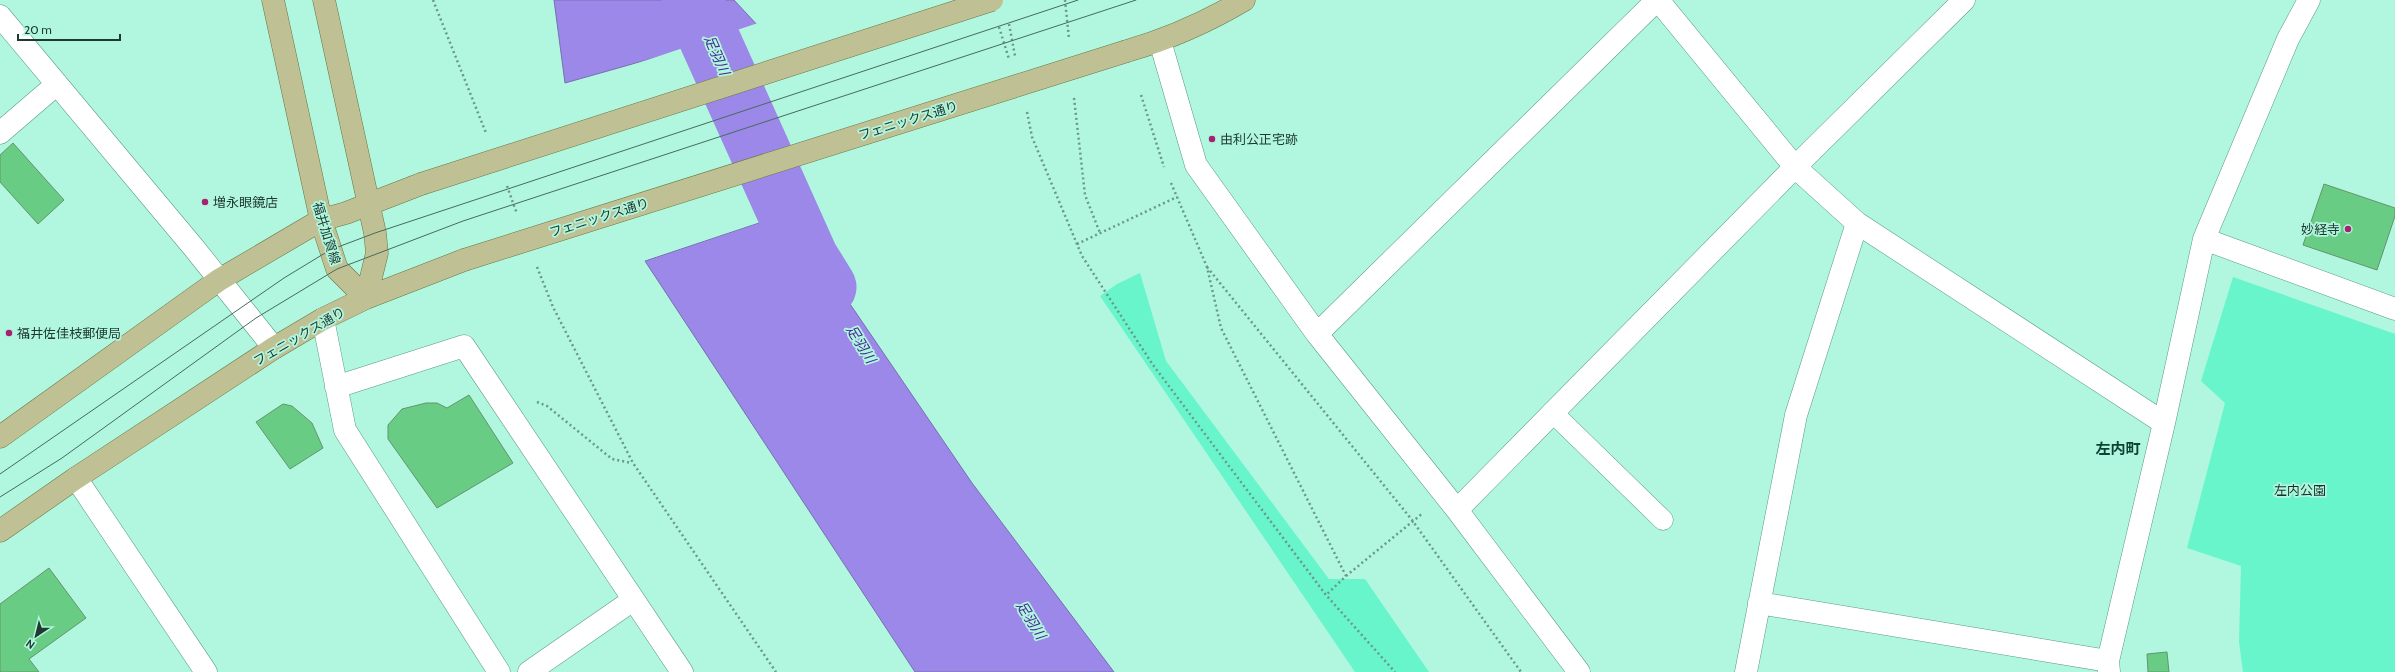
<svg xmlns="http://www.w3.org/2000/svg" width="2395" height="672" font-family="Cabin,'Noto Sans JP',sans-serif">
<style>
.green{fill:#68f5cc}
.water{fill:#9b88e8;stroke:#7570b1}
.pier{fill:#b1f6de}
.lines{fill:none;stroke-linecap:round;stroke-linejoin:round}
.river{stroke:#9b88e8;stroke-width:61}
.building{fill:#69cc85;stroke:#649470}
.lane-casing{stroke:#599b86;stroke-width:21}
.street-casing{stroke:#599b86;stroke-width:23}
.primary-casing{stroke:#6a7643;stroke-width:23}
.path{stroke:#699989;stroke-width:2.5;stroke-dasharray:2 3;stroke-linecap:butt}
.lane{stroke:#fff;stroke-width:20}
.street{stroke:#fff;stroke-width:22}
.primary{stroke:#bfc194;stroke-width:22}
.tram{stroke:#456c5f;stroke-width:1}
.primary-bridge-casing{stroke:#6a7643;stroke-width:23;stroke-linecap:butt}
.primary-bridge{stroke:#bfc194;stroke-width:22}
.poi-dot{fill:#a6226e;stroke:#b1f6de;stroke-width:1.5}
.labels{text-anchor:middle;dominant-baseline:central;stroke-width:3.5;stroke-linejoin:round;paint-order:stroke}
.street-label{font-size:13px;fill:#1d3930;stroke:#b1f6de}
.poi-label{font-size:13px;fill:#1d3930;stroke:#b1f6de;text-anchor:start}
.park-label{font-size:13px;fill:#172f27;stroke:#b1f6de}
.water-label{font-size:14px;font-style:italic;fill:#492695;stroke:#b1f6de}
.quarter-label{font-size:15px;font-weight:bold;fill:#0c4335;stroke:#b1f6de}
</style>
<rect width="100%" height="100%" fill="#b1f6de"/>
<!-- green -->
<path class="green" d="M1140,273L1166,361L1329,579H1365L1429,672H1355L1100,296L1117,284Z
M2233,277L2395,334V672H2243L2239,642L2241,566L2187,548L2225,403L2201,381Z"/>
<!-- water -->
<path class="water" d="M554,0H734L760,28L565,83Z
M788,213L972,483L1114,672H915L645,261Z"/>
<!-- pier -->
<path class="pier" d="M758,23L762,27L760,30L611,72Z
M787,211L790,212L643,261L644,259Z"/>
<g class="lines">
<!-- river -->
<path class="river" d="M692,0L808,258L826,287"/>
</g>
<!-- building -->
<path class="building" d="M13,143L64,200L38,224L0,182V155Z
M2324,184L2395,208V216L2377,270L2303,245Z
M469,395L513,463L437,508L388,439V425L402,409L426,403H437L447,408Z
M283,404L292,406L312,423L323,448L290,469L256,422Z
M49,568L86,618L29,659L39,672H0V604Z
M2167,652L2169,672H2148L2147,654Z"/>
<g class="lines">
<defs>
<path id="lane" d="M1552,412L1663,520"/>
<path id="street" d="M1658,0L1795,167L1857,223L2164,423
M0,16L194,248L274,348
M1160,41L1196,165L1317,334L1457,510L1579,672
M0,133L57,84
M2204,239L2395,309
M323,319L345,430L499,672
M1317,334L1657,0
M336,387L464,346L682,672
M76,478L206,672
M1457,510L1795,167L1964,0
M1759,603L2108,661
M529,672L633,600
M1746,672L1796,415L1857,223
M2109,672L2108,661L2164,423L2204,239L2288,39L2309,0"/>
<path id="primary" d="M273,0L321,220L337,269L366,298
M324,0L375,233L377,253L366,298
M1127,51C1168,39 1207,22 1244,0
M0,437L219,280L321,220L346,213L421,184
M0,531L76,478L274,348L323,319L366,298L464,260"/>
</defs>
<!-- lane casing -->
<use href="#lane" class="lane-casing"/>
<!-- street casing -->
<use href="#street" class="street-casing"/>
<!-- primary casing -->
<use href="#primary" class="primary-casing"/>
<!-- path -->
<path class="path" d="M433,0L486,133
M1065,0L1069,39
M1009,24L1015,56
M999,27L1009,59
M1141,95L1164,167
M1074,98L1085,195L1100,233
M1027,112L1032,137L1082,256L1153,365L1326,595L1395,672
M1171,183L1207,267L1221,328L1346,576L1326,595
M507,186L517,214
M1077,244L1177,197
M537,267L553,307L633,463L776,672
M1207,267L1412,520L1521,672
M537,402L547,406L612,459L632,463
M1346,576L1423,513"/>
<!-- lane -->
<use href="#lane" class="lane"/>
<!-- street -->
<use href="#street" class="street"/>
<!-- primary -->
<use href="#primary" class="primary"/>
<!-- tram -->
<path class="tram" d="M0,474L284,278L330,250L375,233L1078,0
M0,497L62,458L256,318L337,269L463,221L1136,0"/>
<defs>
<path id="primary-bridge" d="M421,184L992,0
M464,260L1127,51"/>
</defs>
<!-- primary-bridge casing -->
<use href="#primary-bridge" class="primary-bridge-casing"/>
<!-- primary-bridge -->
<use href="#primary-bridge" class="primary-bridge"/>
</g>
<!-- markers -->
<g class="poi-dot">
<circle cx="1212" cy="139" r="4"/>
<circle cx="205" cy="202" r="4"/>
<circle cx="2348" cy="229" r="4"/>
<circle cx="9" cy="333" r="4"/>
</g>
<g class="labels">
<!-- street labels -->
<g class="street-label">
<text transform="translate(908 120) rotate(-17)">フェニックス通り</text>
<text transform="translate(599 217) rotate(-17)">フェニックス通り</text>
<text transform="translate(327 233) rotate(73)">福井加賀線</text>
<text transform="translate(299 336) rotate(-30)">フェニックス通り</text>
</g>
<!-- poi labels -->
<g class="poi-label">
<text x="1220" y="139">由利公正宅跡</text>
<text x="213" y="202">増永眼鏡店</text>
<text x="2340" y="229" text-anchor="end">妙経寺</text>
<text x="17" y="333">福井佐佳枝郵便局</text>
</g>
<!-- park labels -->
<g class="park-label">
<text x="2300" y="490">左内公園</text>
</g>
<!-- water labels -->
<g class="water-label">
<text transform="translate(717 55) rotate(66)">足羽川</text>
<text transform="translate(861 344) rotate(58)">足羽川</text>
<text transform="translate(1031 620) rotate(58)">足羽川</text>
</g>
<!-- quarter labels -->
<g class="quarter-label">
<text x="2118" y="449">左内町</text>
</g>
</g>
<!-- north arrow -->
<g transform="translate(36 636) rotate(215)" stroke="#b1f6de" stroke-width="3" paint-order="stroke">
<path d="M0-3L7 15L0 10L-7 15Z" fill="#1d3930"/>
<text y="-6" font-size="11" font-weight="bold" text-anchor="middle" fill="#1d3930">N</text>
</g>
<!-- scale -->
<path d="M18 34v6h102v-6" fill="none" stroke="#1d3930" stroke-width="2"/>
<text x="24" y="34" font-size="12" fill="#1d3930" stroke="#b1f6de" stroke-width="3" paint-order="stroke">20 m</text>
</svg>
